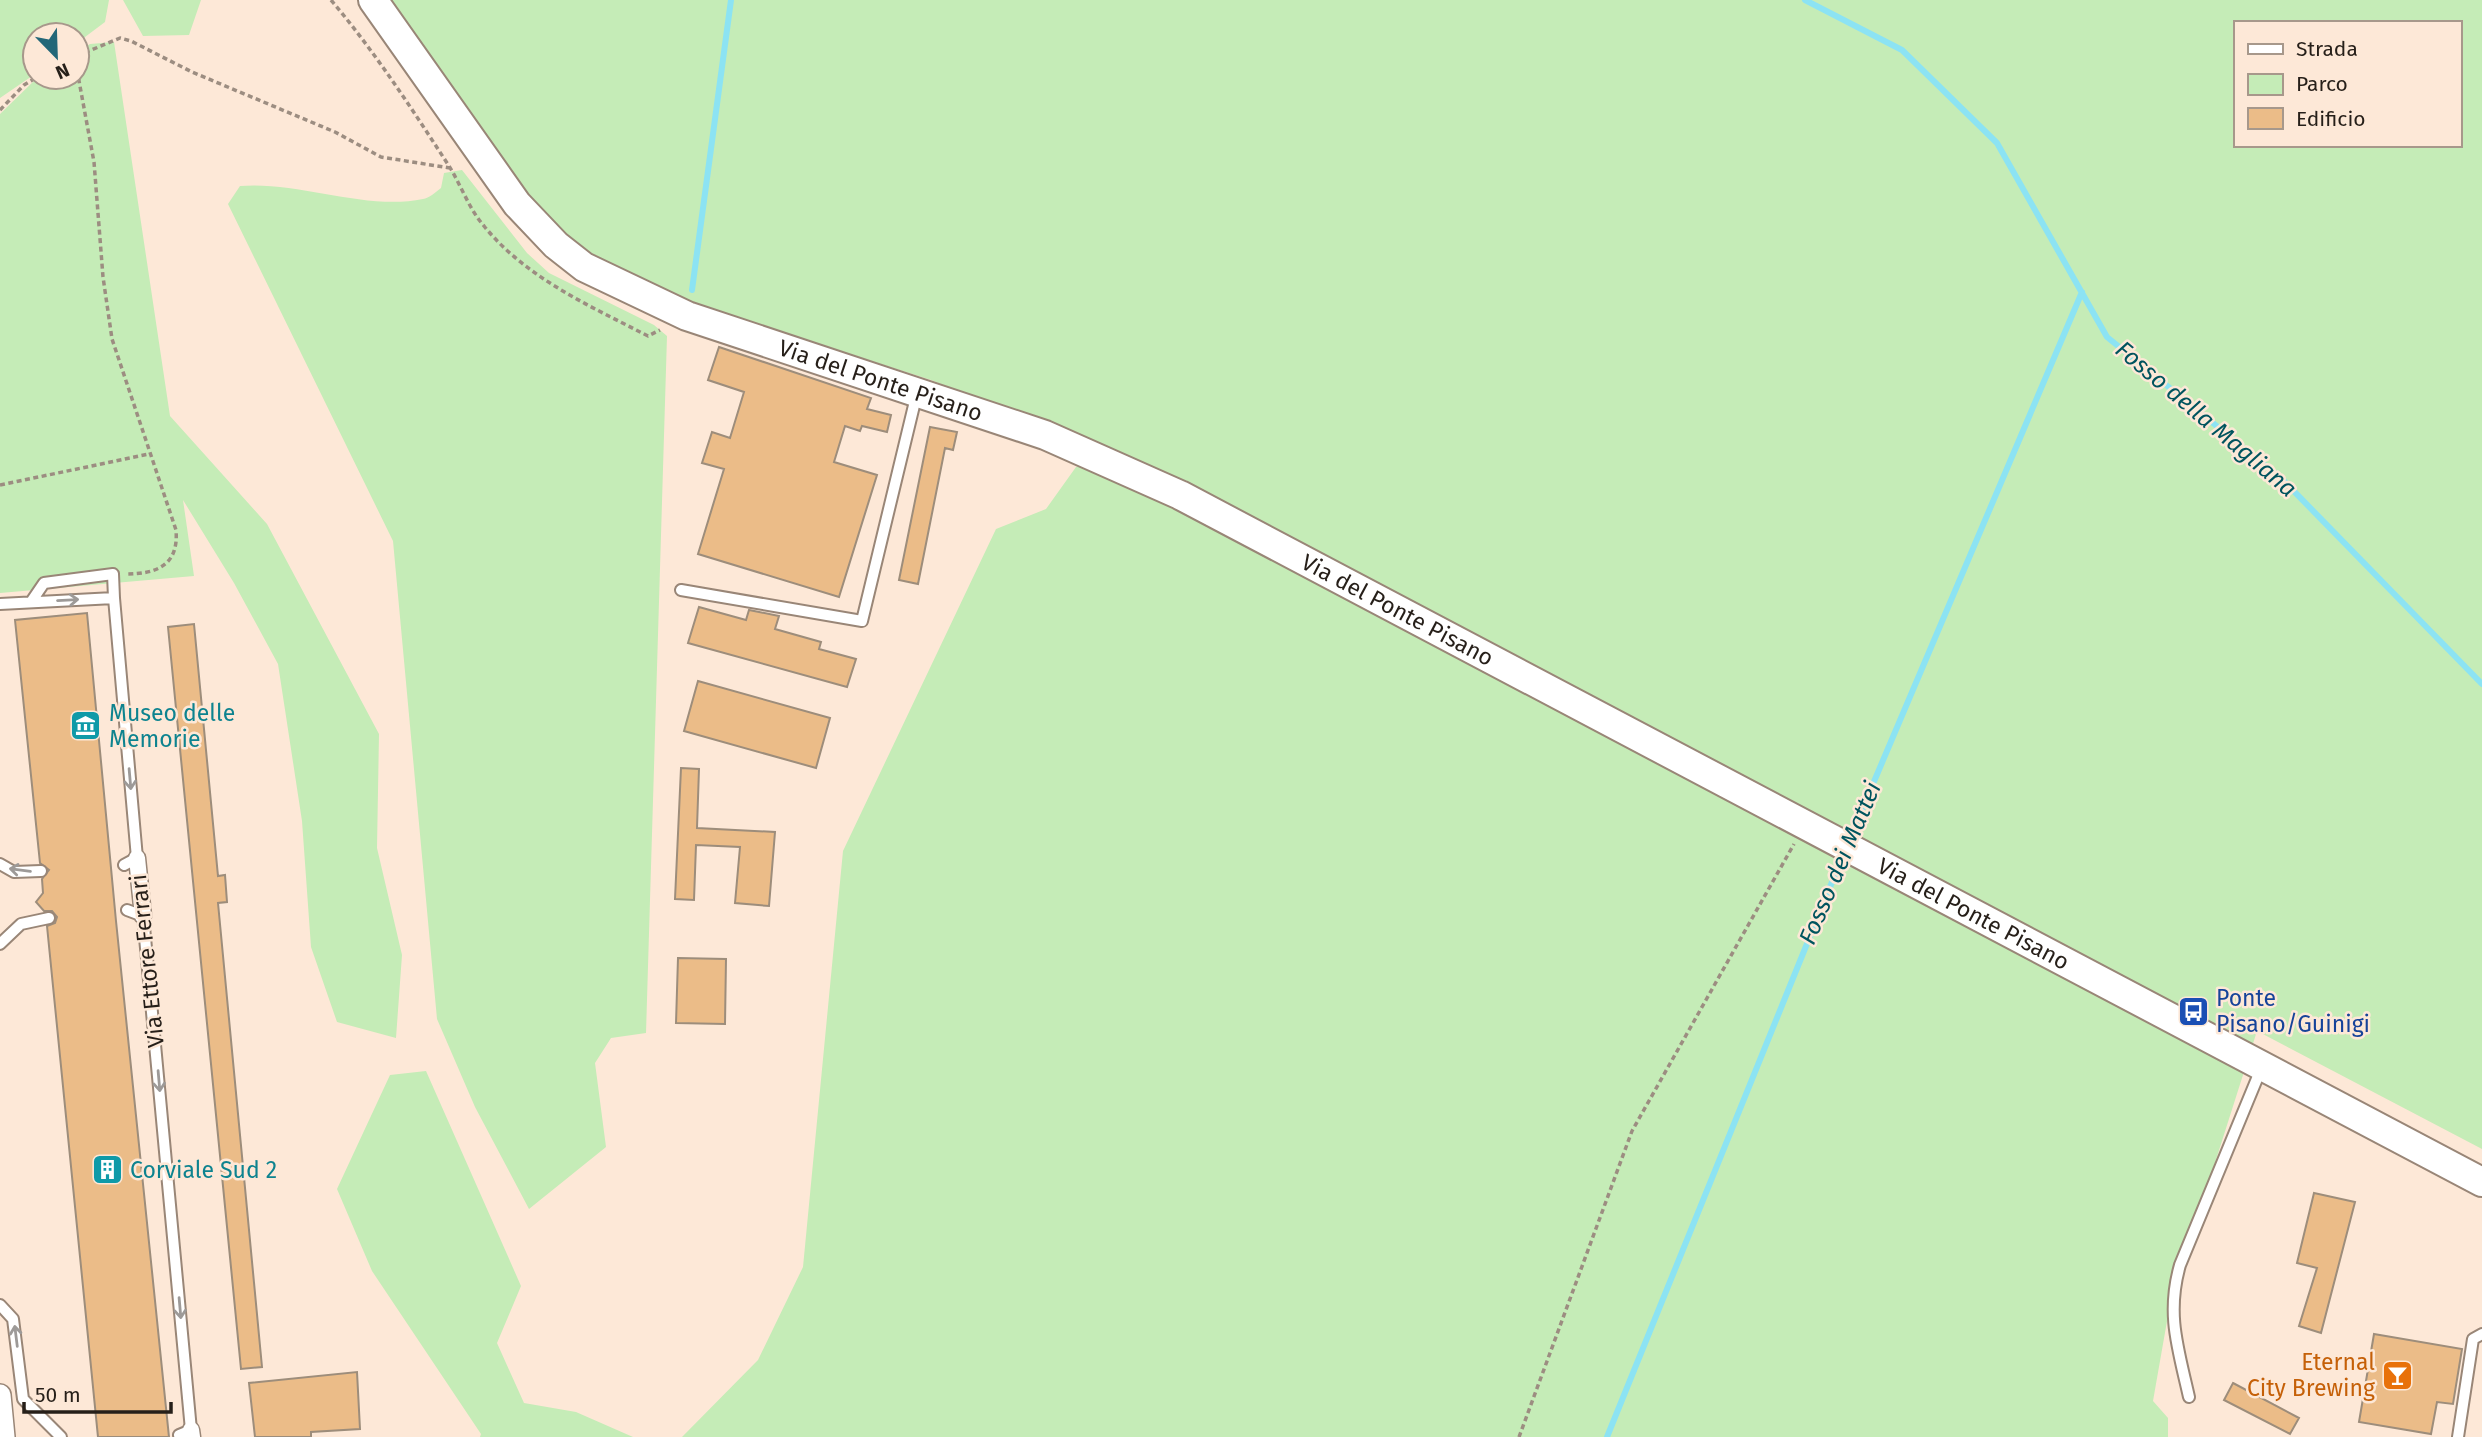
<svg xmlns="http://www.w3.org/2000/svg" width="2482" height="1437" font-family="'Fira Sans',sans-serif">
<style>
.green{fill:#c5ecb7;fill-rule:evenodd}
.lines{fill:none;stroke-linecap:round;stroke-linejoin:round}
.stream{stroke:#8ce3f3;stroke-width:6}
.building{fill:#ebbc88;stroke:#9d8d7b;stroke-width:2}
.service-casing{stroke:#998677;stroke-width:14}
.pedestrian-casing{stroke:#998677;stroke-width:19}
.minor-casing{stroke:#998677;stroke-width:24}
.tertiary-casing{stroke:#998677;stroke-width:32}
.path{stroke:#9c8d81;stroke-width:3.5;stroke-dasharray:5 3.5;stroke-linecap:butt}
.service{stroke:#fff;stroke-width:10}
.pedestrian{stroke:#fff;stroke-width:16}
.minor{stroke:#fff;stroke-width:21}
.tertiary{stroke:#fff;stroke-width:28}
.oneway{stroke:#9d9a98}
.labels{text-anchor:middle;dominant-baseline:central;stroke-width:5;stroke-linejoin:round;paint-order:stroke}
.street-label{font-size:23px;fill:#261f19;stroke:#fde8d7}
.culture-label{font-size:23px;fill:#0d838f;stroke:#fde8d7;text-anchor:start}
.transit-label{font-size:23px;fill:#164399;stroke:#fde8d7;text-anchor:start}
.food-label{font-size:23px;fill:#c56008;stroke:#fde8d7;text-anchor:end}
.water-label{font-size:24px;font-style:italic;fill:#00545e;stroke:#fde8d7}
</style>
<rect width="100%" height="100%" fill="#fde8d7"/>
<!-- green -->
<path class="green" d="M0,0H109L105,22L77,43V35H35V74L0,98Z
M123,0H201L189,35L143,36Z
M382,0H2482V1149L2257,1031L2170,1304L2153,1401L2168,1418V1437H682L758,1360L803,1267L843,851L996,529L1046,509L1076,467L1125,458L931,380L654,292L570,246L484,149ZM2235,23H2459V145H2235Z
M114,42L170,416L267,524L379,734L377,848L402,955L396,1038L337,1022L311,947L302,821L278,664L234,583L183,500L194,576L0,593V114L38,77H77V52L90,44Z
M462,170L527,253L549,273L654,325L667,336L646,1033L611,1038L595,1063L606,1147L529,1209L475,1107L437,1019L393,541L228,204L240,186C299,181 366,211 423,199C429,198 436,192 441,188L444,173Z
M426,1071L521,1286L497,1343L524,1403L576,1412L633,1437H480L481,1434L372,1271L337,1189L390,1075Z"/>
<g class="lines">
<!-- stream -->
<path class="stream" d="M1805,0L1902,50L1997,143L2107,337L2282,479L2482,684
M692,290L731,0
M1850,838L2082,292
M1607,1437L1843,855"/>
</g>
<!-- building -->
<path class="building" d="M719,347L871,398L867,409L891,415L887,432L862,426L860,431L845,426L834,462L877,475L839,597L698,554L724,469L702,463L712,432L730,438L744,392L708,380Z
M930,427L957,432L953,450L945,448L918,584L899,580Z
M699,607L746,620L749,610L779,616L775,629L821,642L819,649L856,659L847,687L688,643Z
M87,613L116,921L169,1437H98L47,926L55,923L57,917L52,911H44L36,902L43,893L42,879L49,870L40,863L15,620Z
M194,624L218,876L225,875L227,902L218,903L262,1367L241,1369L168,627Z
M698,681L830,718L816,768L684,731Z
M681,768L699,769L697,828L775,832L769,906L735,903L740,847L696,845L694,900L675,899Z
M678,958L726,959L725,1024L676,1023Z
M2314,1193L2355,1202L2321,1333L2299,1326L2317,1268L2297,1263Z
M2374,1334L2462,1349L2453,1404L2437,1402L2431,1434L2359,1422Z
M357,1372L360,1429L311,1432V1437H255L249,1383Z
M2233,1383L2299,1418L2290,1434L2224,1400Z"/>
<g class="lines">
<defs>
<path id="service" d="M681,590L862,621L917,393
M31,602L44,583L113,574L114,598
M0,604L114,598L137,858L124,865
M0,864L14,872L41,871
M127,910L143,916L191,1430L179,1435
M0,944L21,924L49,918
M0,1305L13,1319L23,1399L61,1437
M2189,1397C2178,1348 2166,1314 2180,1265L2261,1069
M2458,1437L2473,1339L2482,1334"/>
<path id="pedestrian" d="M137,858L143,916
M191,1430L192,1437"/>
<path id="minor" d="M0,1395L4,1437"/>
<g id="tertiary">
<path id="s1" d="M373,0L517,204L556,245L584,267L687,316L1045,435L1180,495L2482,1182"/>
</g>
</defs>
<!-- service casing -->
<use href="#service" class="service-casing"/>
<!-- pedestrian casing -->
<use href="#pedestrian" class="pedestrian-casing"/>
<!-- minor casing -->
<use href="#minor" class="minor-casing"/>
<!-- tertiary casing -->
<use href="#tertiary" class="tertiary-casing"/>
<!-- path -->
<path class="path" d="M331,0C375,52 412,109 449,166C461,185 469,209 484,226C526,278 590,306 648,336L660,330
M77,56L120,38L131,41L192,72L335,132L381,157L450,168
M77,70L94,162L103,277L112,339L176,530C179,566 156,574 125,574
M0,110L24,85L37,77
M0,485L149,454
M1519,1437L1632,1131L1794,844"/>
<!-- service -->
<use href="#service" class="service"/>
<!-- pedestrian -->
<use href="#pedestrian" class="pedestrian"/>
<!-- minor -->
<use href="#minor" class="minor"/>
<!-- tertiary -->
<use href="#tertiary" class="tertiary"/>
</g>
<!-- one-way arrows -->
<defs><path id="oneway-shaft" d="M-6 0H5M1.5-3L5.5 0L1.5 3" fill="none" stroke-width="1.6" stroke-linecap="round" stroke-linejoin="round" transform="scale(1.75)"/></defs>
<g class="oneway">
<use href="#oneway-shaft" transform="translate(68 600) rotate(-3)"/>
<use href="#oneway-shaft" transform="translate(130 779) rotate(85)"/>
<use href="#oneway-shaft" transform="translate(20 870) rotate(-173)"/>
<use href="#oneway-shaft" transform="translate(159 1081) rotate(85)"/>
<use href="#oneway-shaft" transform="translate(180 1308) rotate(85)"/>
<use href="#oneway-shaft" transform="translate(16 1336) rotate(-97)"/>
</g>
<!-- icons -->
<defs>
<symbol id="museum-square" viewBox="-11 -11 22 22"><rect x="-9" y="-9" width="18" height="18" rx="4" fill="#0f9aa8" stroke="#fde8d7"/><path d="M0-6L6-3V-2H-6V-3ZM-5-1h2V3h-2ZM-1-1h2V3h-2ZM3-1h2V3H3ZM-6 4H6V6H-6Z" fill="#fff"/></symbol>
<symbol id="bus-square" viewBox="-11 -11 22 22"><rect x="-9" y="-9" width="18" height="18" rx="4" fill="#1a4fb4" stroke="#fde8d7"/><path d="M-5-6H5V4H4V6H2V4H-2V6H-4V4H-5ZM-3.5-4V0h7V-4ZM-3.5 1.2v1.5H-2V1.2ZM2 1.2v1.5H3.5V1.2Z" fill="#fff"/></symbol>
<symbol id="building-square" viewBox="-11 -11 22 22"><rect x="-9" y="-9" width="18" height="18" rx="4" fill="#0f9aa8" stroke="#fde8d7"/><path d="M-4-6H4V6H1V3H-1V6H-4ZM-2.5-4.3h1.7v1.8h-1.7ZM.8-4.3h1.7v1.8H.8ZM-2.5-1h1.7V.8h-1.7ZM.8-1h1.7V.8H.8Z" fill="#fff"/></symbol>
<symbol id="bar-square" viewBox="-11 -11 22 22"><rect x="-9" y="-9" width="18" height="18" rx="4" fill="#e8710a" stroke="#fde8d7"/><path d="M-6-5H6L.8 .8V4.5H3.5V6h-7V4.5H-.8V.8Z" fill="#fff"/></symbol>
</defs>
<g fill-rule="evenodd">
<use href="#museum-square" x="68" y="708" width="35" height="35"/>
<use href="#bus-square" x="2176" y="994" width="35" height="35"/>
<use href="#building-square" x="90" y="1152" width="35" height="35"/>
<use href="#bar-square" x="2380" y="1358" width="35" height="35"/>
</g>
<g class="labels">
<!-- street labels -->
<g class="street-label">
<text stroke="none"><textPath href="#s1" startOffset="660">Via del Ponte Pisano</textPath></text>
<text stroke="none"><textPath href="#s1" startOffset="1227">Via del Ponte Pisano</textPath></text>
<text stroke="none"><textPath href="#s1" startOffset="1878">Via del Ponte Pisano</textPath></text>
<text transform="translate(147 961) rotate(-96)">Via Ettore Ferrari</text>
</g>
<!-- culture labels -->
<g class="culture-label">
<text x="109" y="713">Museo delle<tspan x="109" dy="26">Memorie</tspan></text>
<text x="130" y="1170">Corviale Sud 2</text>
</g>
<!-- transit labels -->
<g class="transit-label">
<text x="2216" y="998">Ponte<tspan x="2216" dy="26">Pisano/Guinigi</tspan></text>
</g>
<!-- food labels -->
<g class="food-label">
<text x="2375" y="1362">Eternal<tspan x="2375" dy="26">City Brewing</tspan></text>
</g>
<!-- water labels -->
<g class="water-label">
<text transform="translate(2206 419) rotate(40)">Fosso della Magliana</text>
<text transform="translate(1840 863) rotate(-67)">Fosso dei Mattei</text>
</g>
</g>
<!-- legend -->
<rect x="2234" y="21" width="228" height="126" fill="#fde8d7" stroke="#a7988b" stroke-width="2"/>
<rect x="2248" y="44" width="35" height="10" fill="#ffffff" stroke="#a7988b" stroke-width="2"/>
<text x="2296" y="56" font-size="21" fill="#261f19">Strada</text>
<rect x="2248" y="74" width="35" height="21" fill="#c5ecb7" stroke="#a7988b" stroke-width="2"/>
<text x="2296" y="91" font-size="21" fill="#261f19">Parco</text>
<rect x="2248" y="108" width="35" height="21" fill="#ebbc88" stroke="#a7988b" stroke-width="2"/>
<text x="2296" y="126" font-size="21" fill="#261f19">Edificio</text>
<!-- north arrow -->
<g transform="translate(56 56) rotate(157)"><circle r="33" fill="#fde8d7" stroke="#a7988b" stroke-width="2"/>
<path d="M0-5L12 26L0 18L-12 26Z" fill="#236778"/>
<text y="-10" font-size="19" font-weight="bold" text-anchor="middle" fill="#261f19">N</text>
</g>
<!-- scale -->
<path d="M24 1402v10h147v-10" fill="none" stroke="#261f19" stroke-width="3.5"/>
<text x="35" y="1402" font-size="21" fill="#261f19" stroke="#fde8d7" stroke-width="5" paint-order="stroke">50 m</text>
</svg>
